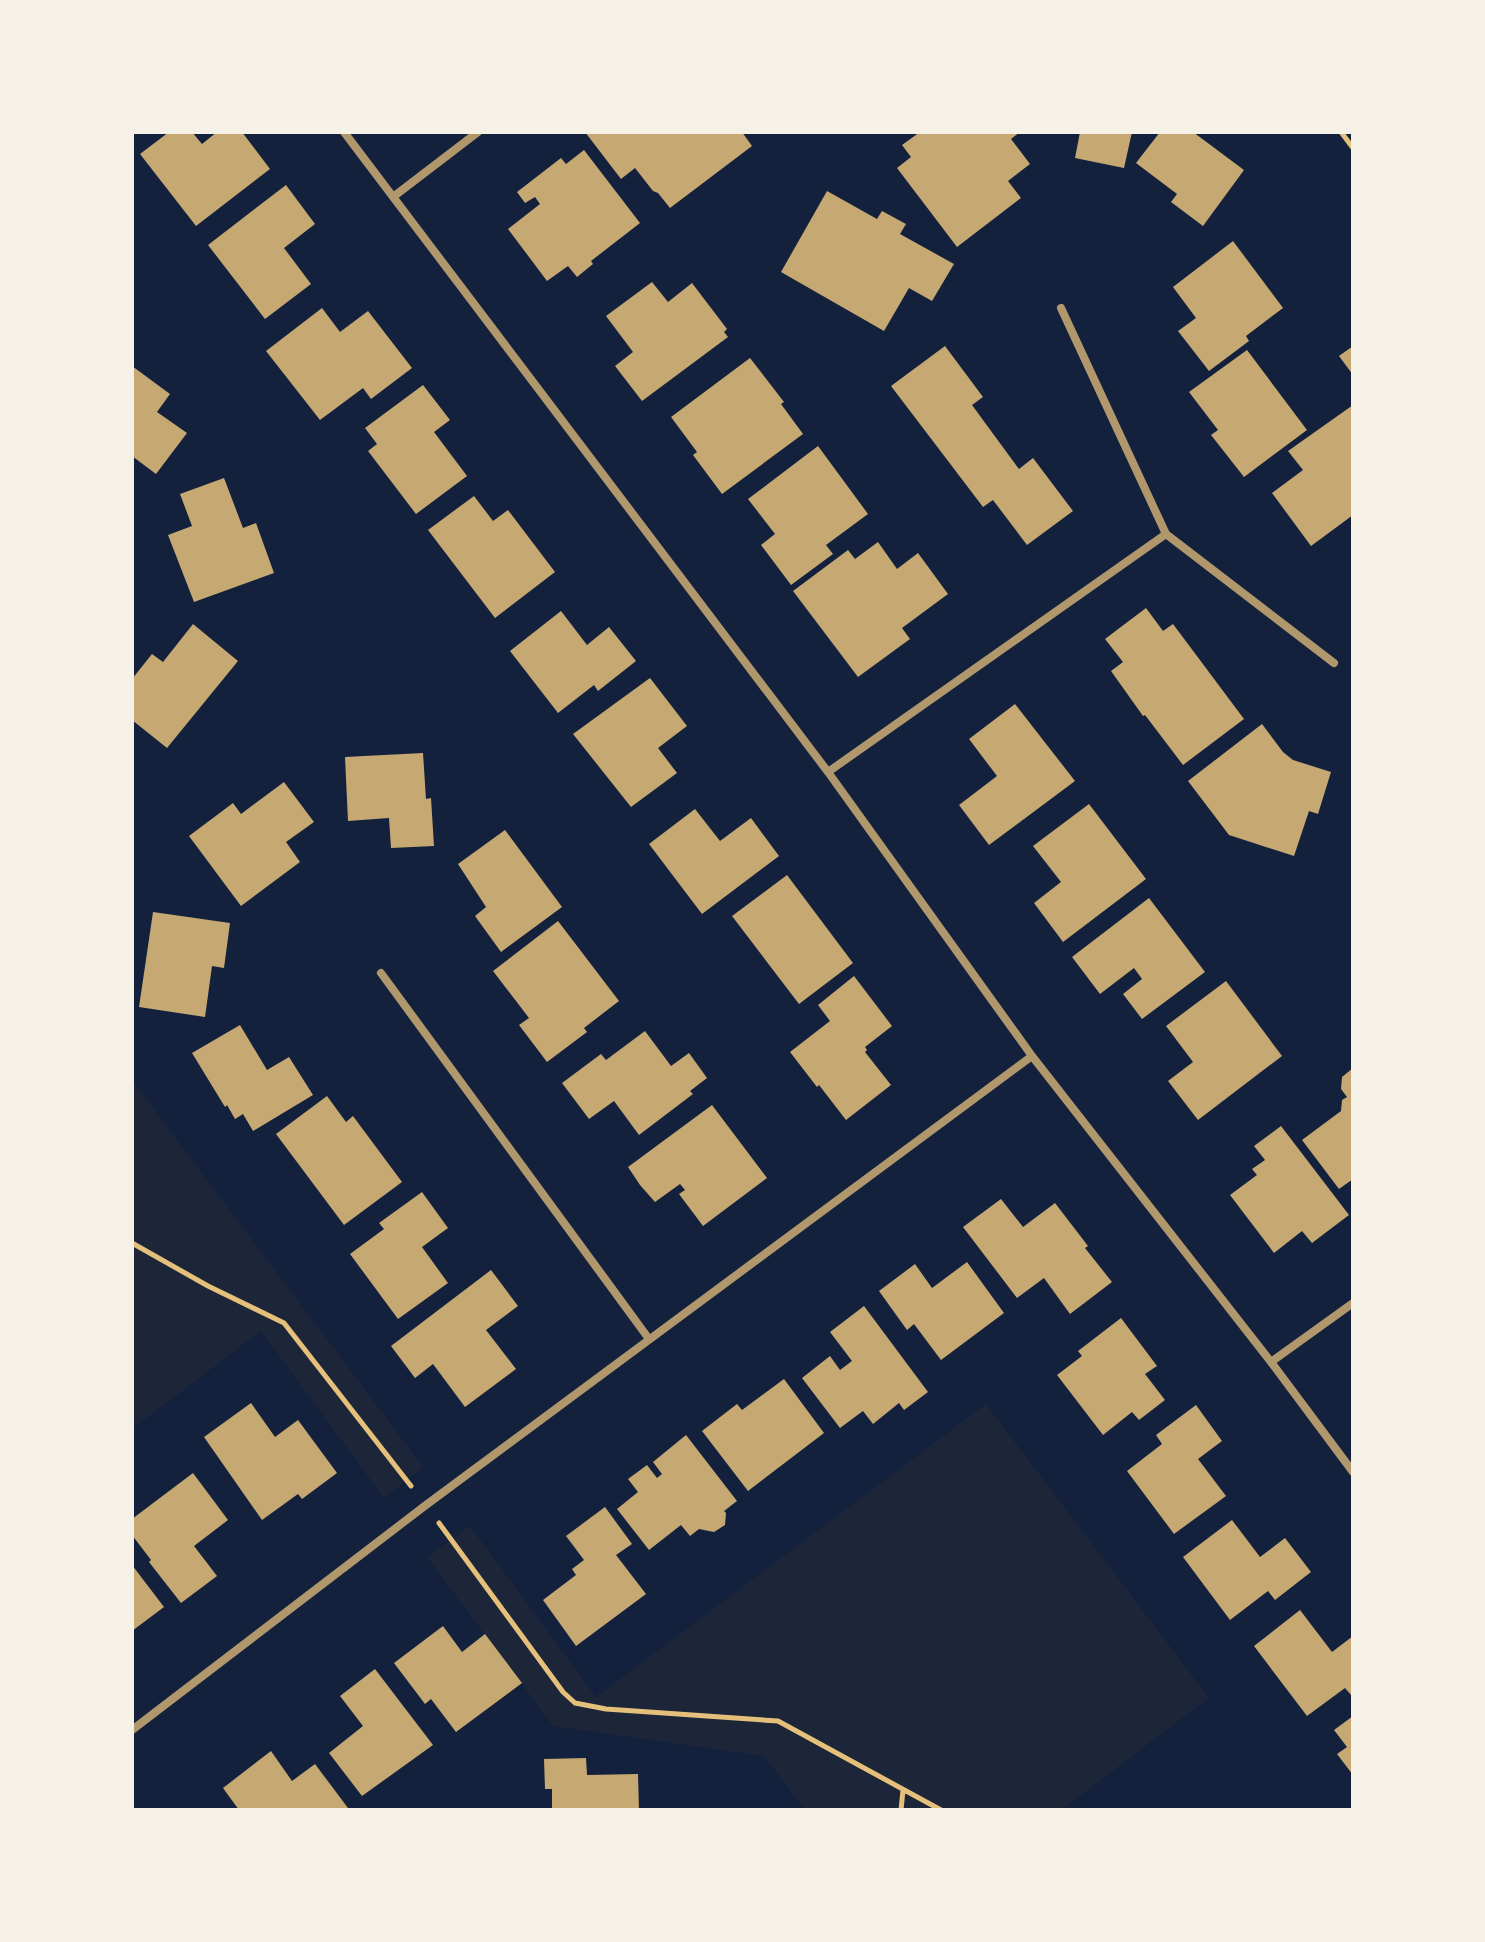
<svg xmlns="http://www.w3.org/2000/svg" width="1485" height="1942" font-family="'Asap Condensed',sans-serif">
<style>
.green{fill:#1d2539}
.building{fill:#c6a872}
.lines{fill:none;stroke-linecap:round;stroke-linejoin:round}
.path{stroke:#e5c07b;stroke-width:5}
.minor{stroke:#b1986c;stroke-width:8}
</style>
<rect width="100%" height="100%" fill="#14213d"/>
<!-- green -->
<path class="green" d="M132,1080L423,1467L384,1498L261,1331L132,1429Z
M986,1404L1209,1698L1061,1810H805L764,1756L553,1726L427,1557L470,1526L596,1697Z"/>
<!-- building -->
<path class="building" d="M169,132H192L202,144L217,132H242L270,169L196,226L140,154Z
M585,132H742L752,146L670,208L658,193L653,191L635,168L621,179Z
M920,132H1020L1011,139L1030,164L1008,181L1021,198L957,247L897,168L911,157L902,145Z
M1080,132H1132L1124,168L1075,158Z
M1160,132H1193L1244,170L1203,226L1171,202L1177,194L1136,163Z
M584,150L640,223L591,261L593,264L577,277L568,266L547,281L508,229L540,204L535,197L525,203L517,192L561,158L566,164Z
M286,185L315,224L284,248L311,284L265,319L208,245Z
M827,191L877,219L882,211L906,224L900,234L954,264L932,301L909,288L884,331L781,272Z
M1233,241L1283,308L1246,336L1249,341L1209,371L1178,331L1196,318L1173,287Z
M652,282L668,302L692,283L727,329L724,332L728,337L642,401L615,366L633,352L606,316Z
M322,308L340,332L368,311L412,368L371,399L363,388L320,420L266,351Z
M945,346L983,397L972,405L1019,469L1033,458L1073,511L1027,545L993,500L983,507L891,386Z
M1353,346V375L1339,356Z
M1247,350L1307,430L1244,477L1211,435L1218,430L1189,392Z
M750,358L784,402L781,404L803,434L722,494L693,455L697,452L671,417Z
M132,366L170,394L157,412L187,433L156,474L132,456Z
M423,385L450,420L434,432L467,476L416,514L368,451L377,444L365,428Z
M1353,405V515L1311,546L1272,493L1303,470L1288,451Z
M818,446L868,514L826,545L833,554L791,585L761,545L775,534L748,499Z
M224,478L243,528L256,523L274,573L194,602L168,535L192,526L180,494Z
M474,496L493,521L508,510L555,572L495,618L428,530Z
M878,542L897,569L918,553L948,594L902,628L910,639L858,677L793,591L848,550L855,559Z
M1146,608L1163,631L1173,624L1244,719L1183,765L1145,715L1143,716L1111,671L1123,662L1105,639Z
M561,611L587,645L609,627L636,661L598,691L594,685L558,713L510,651Z
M193,624L238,661L167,748L132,720V679L152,654L163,662Z
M650,678L687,726L658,748L677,773L631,807L573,734Z
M1015,704L1075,781L989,845L959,805L997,776L969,739Z
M1262,724L1283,752L1293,760L1331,772L1318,814L1309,811L1294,856L1229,835L1188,781Z
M423,753L426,799L431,798L434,846L391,848L389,818L348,821L345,757Z
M284,782L314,822L286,842L300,862L241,906L189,836L233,803L241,814Z
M1089,804L1146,879L1063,942L1034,903L1061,882L1033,846Z
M695,809L720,841L751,818L779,856L702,914L649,844Z
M505,830L562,907L501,952L475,916L486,907L458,864Z
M787,875L853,963L799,1004L732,916Z
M1149,898L1205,972L1142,1019L1123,994L1142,979L1134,968L1100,994L1072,957Z
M153,912L230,923L224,968L212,966L205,1017L139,1007Z
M558,921L619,1001L584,1028L587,1032L547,1062L519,1025L529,1018L493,971Z
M854,976L892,1026L865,1047L867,1050L865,1052L891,1085L846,1120L819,1085L817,1087L790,1052L830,1021L818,1005Z
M1226,981L1282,1056L1198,1120L1168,1081L1193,1062L1166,1026Z
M240,1025L267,1070L289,1057L313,1095L253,1131L243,1114L235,1119L227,1105L225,1107L192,1053Z
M645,1031L671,1066L689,1053L707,1078L690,1091L693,1094L639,1135L614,1101L589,1119L562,1083L601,1054L606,1060Z
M1353,1068V1179L1339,1189L1302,1140L1341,1111L1342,1100L1347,1097L1341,1089L1342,1077Z
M327,1096L346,1122L353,1116L402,1182L344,1225L276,1134Z
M712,1105L767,1178L703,1226L679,1194L685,1190L680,1184L655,1202L640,1185L628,1167Z
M1281,1126L1349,1215L1312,1243L1302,1231L1274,1253L1230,1195L1257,1175L1252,1169L1265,1160L1254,1146Z
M422,1192L448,1228L422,1247L448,1283L398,1319L350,1254L384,1229L379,1223Z
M1001,1199L1023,1227L1055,1203L1088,1246L1085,1248L1112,1282L1070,1314L1044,1278L1017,1298L963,1227Z
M967,1262L1004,1313L941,1360L914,1324L907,1330L879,1291L915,1264L932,1288Z
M491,1270L518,1306L486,1330L516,1369L465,1407L433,1364L415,1378L391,1346Z
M864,1306L928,1392L904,1410L899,1403L873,1424L863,1411L840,1428L802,1378L830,1356L840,1370L852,1361L830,1332Z
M1121,1318L1157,1366L1145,1374L1165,1400L1139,1420L1132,1412L1103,1435L1057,1375L1082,1356L1078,1351Z
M784,1379L824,1433L748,1491L702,1431L737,1404L742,1410Z
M251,1403L275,1437L298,1420L337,1473L302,1499L298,1494L262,1520L204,1437Z
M1196,1405L1222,1441L1198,1459L1226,1496L1174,1534L1127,1471L1162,1444L1156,1435Z
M686,1435L737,1501L724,1511L726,1513L725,1525L714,1532L699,1529L690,1536L681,1525L649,1550L617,1509L638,1492L628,1479L647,1465L657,1478L662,1474L653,1462Z
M193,1473L228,1520L194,1546L217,1576L181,1603L149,1562L151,1560L132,1535V1519Z
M605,1507L632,1544L616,1555L646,1594L576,1646L543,1600L576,1575L572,1569L584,1560L566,1536Z
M1232,1520L1260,1557L1285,1538L1311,1572L1275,1600L1268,1591L1230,1620L1183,1557Z
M132,1565L164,1607L132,1631Z
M1300,1610L1332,1652L1353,1636V1693L1351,1695L1345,1688L1307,1716L1254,1646Z
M443,1626L462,1652L485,1634L522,1683L456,1732L431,1699L425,1704L394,1663Z
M375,1669L433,1745L362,1796L329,1753L363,1726L340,1696Z
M1353,1716V1775L1337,1754L1347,1747L1334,1730Z
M271,1751L292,1781L315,1764L348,1808L346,1810H239L223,1788Z
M586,1758L587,1775L638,1774L639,1810H552V1789H545L544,1759Z"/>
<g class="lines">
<!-- path -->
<path class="path" d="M1341,132L1353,148
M132,1243L208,1286L284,1323L411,1486
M439,1523L563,1692L575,1703L606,1709L778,1721L941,1810
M901,1810L903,1790"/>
<!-- minor -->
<path class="minor" d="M344,132L828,772L1032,1056L1271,1362L1353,1472
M393,197L478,132
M1061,308L1166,534L1334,663
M828,772L1166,534
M381,973L649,1339
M1271,1362L1353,1303
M132,1730L426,1505L1032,1056"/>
</g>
<!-- border -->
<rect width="1485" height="1942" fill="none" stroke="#f6f1e7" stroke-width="268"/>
</svg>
